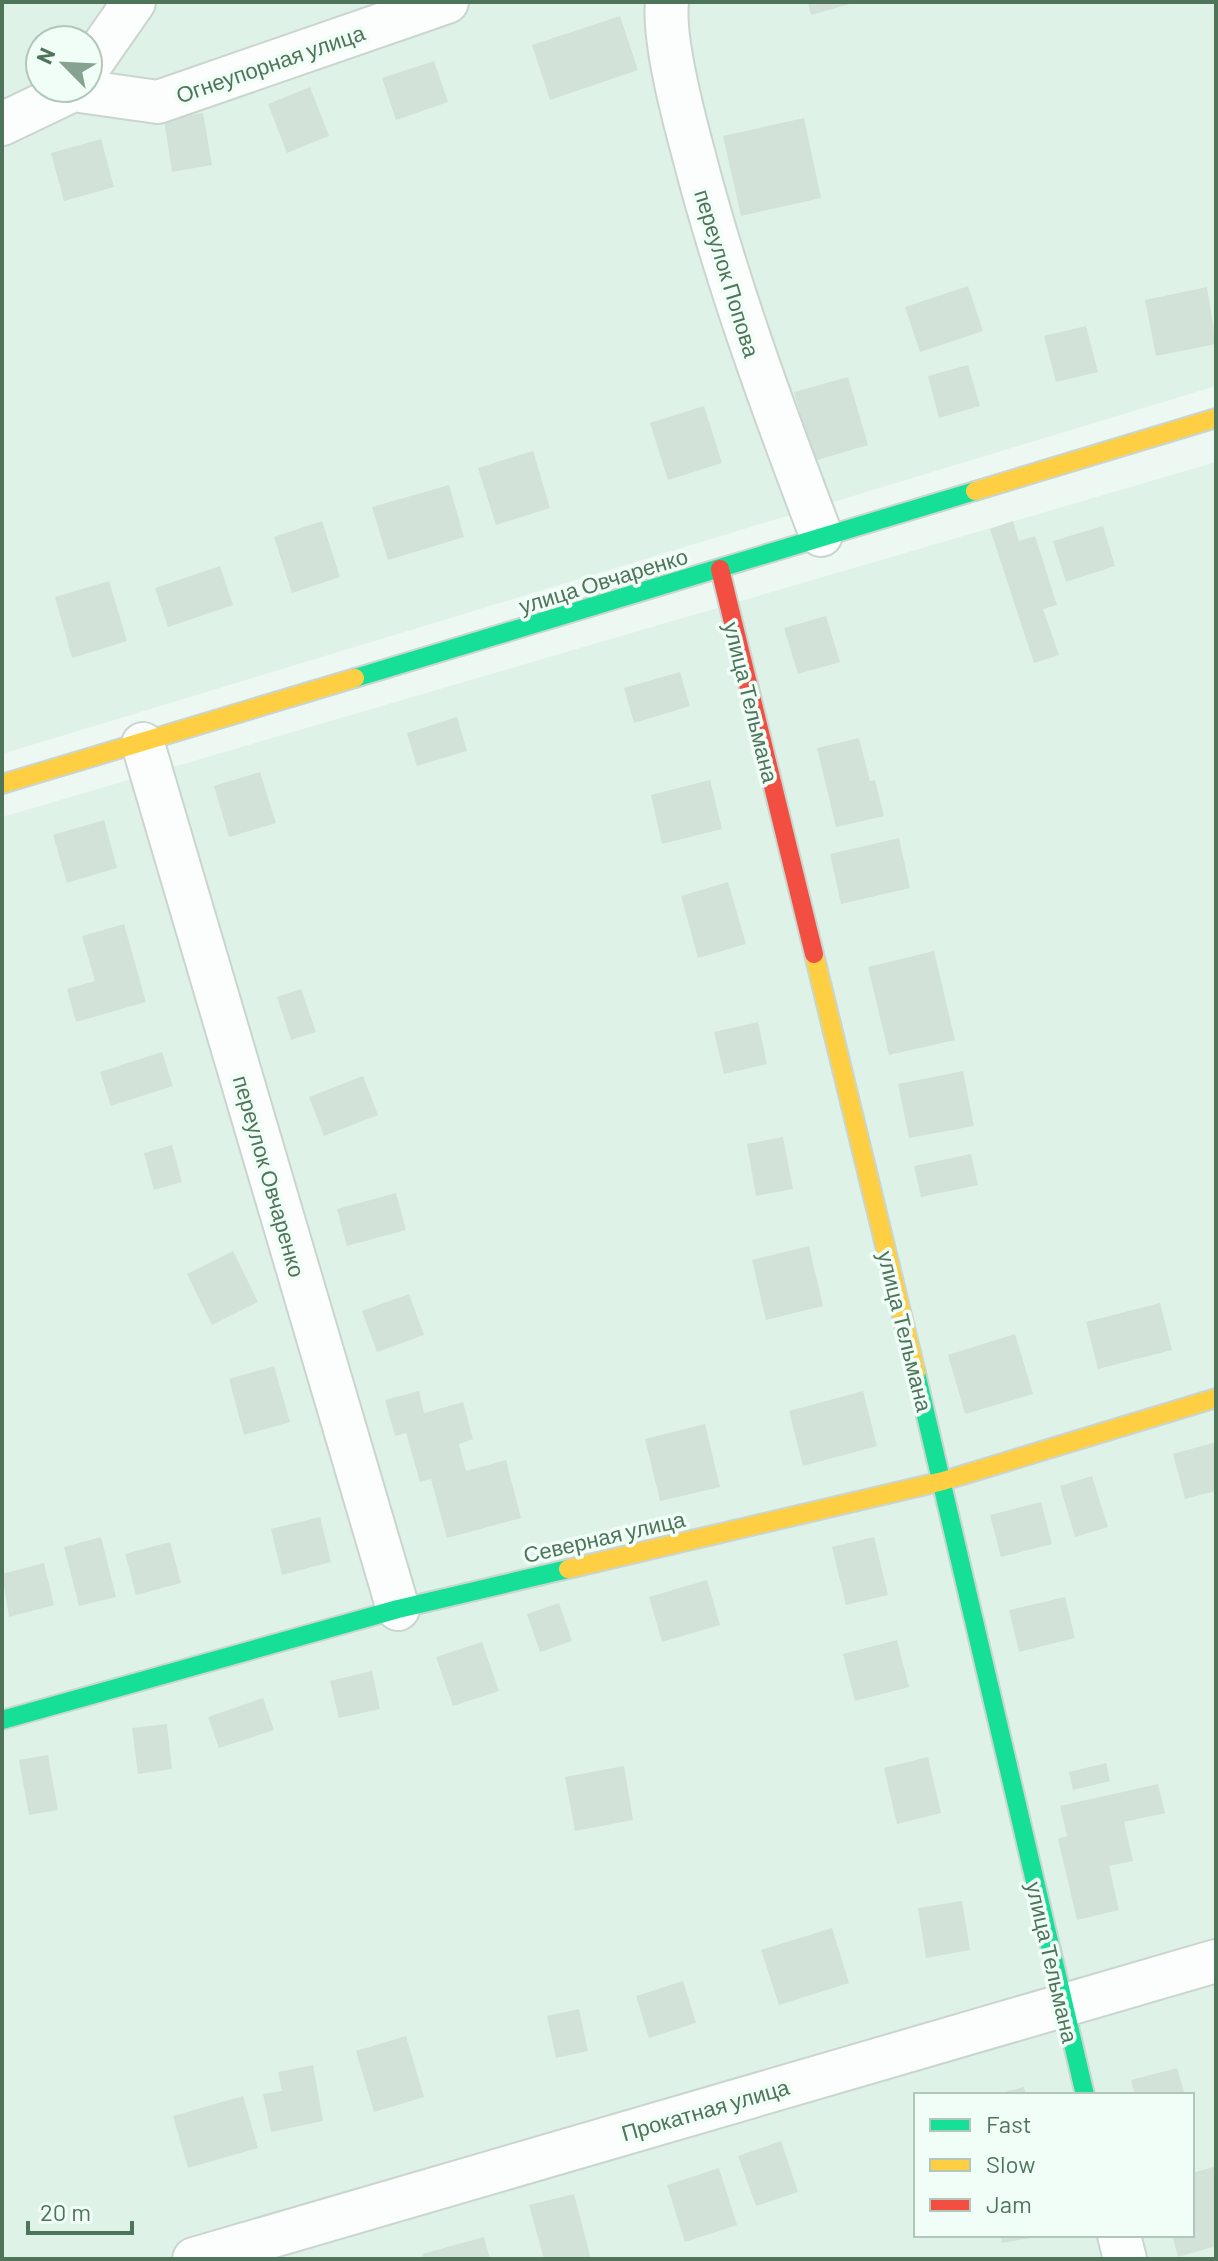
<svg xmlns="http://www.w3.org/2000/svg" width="1218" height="2261" font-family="Barlow,sans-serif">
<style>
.residential{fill:#dff2e8;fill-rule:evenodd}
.building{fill:#d2e2d9}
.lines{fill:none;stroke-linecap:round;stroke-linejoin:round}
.street-casing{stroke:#c9d5ce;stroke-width:46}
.fast-casing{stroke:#c9d6cf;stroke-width:22}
.slow-casing{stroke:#c9d6cf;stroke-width:22}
.jam-casing{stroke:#c9d6cf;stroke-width:22}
.street{stroke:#fcfefd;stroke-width:42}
.fast{stroke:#16e098;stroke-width:18}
.slow{stroke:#ffcf43;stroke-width:18}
.jam{stroke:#f24e42;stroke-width:18}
.labels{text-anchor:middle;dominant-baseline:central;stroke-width:7;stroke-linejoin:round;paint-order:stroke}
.street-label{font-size:22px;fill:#4e755a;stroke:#f1fef8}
</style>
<rect width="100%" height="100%" fill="#eef8f3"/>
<!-- residential -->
<path class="residential" d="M2,2H1216V386L2,754ZM40,40H88V88H40Z
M1216,462V2259H2V817ZM916,2095H1192V2235H916Z"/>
<!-- building -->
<path class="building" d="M808,2H853V3L811,15Z
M620,16L638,70L550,100L532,45Z
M434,61L448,102L396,120L382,78Z
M310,87L329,136L287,153L268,104Z
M203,113L212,165L172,172L164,119Z
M804,118L821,198L741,216L723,136Z
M101,139L114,187L64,201L51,153Z
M968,286L983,331L920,352L905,307Z
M1207,287L1216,344L1156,356L1145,300Z
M1086,326L1098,372L1056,382L1044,336Z
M968,365L980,406L939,418L928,376Z
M848,377L868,445L814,461L794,392Z
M704,406L722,463L668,480L650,423Z
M533,451L550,508L496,525L478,468Z
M449,485L464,537L388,560L372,507Z
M322,521L340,577L292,593L274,537Z
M1013,521L1019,541L1035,536L1057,605L1043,609L1059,655L1034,663L990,529Z
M1103,526L1115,566L1066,582L1053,541Z
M220,566L233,605L168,627L155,588Z
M109,581L127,641L72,658L55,597Z
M826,616L840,662L798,674L784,628Z
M680,672L690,706L634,723L624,688Z
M457,717L467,751L417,766L407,733Z
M859,738L870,781L875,780L884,816L836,827L817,748Z
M260,772L276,823L229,837L214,786Z
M710,780L722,829L662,844L651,795Z
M104,820L117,868L67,883L53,835Z
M899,838L910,888L841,904L830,854Z
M728,882L746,944L698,958L681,896Z
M124,924L146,1002L76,1022L67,989L95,981L82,936Z
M934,951L955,1040L889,1055L868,967Z
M301,989L316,1032L291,1040L277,997Z
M758,1022L767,1064L724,1074L714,1032Z
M162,1052L173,1086L111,1106L100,1072Z
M963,1071L974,1126L909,1138L898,1084Z
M363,1076L378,1115L324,1136L309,1097Z
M783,1137L793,1189L756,1196L747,1144Z
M172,1145L182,1182L154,1190L144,1153Z
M971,1154L978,1185L921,1197L914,1166Z
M396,1193L406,1230L347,1246L337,1209Z
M809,1246L823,1306L766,1320L752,1260Z
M233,1251L258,1302L212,1325L187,1274Z
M409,1294L424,1335L377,1352L362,1311Z
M1160,1303L1172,1350L1098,1369L1086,1322Z
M1015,1334L1033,1394L965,1414L948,1355Z
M274,1366L290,1422L244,1435L229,1379Z
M419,1391L424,1413L463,1402L473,1439L459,1444L466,1471L506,1460L521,1518L447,1538L431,1479L420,1482L406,1433L395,1436L385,1400Z
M863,1391L877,1446L803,1466L789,1411Z
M705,1424L720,1487L660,1501L645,1439Z
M1216,1442V1491L1185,1499L1173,1454Z
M1092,1476L1108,1527L1075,1537L1060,1486Z
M1041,1502L1052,1544L1001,1557L990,1515Z
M320,1517L331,1562L282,1575L271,1529Z
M101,1537L116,1597L79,1606L64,1547Z
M874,1537L888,1595L846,1605L832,1547Z
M170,1542L181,1583L136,1595L125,1554Z
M44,1563L54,1605L9,1617L2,1574Z
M707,1580L720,1625L662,1642L649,1597Z
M1065,1597L1075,1638L1019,1652L1009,1610Z
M559,1603L572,1641L540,1652L527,1614Z
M897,1640L909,1687L855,1701L843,1654Z
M482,1642L499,1691L453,1706L436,1657Z
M372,1671L380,1709L339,1718L330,1681Z
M263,1698L274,1730L219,1748L208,1717Z
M167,1724L172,1769L138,1774L132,1728Z
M48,1755L58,1810L29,1815L19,1760Z
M928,1757L941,1813L897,1824L884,1768Z
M1106,1763L1110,1781L1073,1790L1069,1772Z
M624,1766L633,1820L575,1831L565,1777Z
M1158,1784L1165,1813L1124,1822L1133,1861L1109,1866L1119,1910L1077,1920L1058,1839L1067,1836L1060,1806Z
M962,1901L970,1950L926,1958L918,1908Z
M832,1928L849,1983L779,2005L761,1950Z
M683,1981L696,2023L649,2038L636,1996Z
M579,2009L588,2051L556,2058L547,2016Z
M406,2036L424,2097L374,2112L356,2051Z
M313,2065L323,2121L271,2132L263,2094L282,2091L278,2072Z
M1177,2068L1185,2095H1135L1131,2080Z
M1024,2087L1026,2095H997V2094Z
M243,2096L258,2148L188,2168L173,2116Z
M781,2141L798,2192L756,2206L738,2156Z
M1214,2167L1216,2246L1178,2257L1172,2235H1192V2173Z
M719,2168L737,2225L685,2242L667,2185Z
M574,2194L591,2259H544L529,2205Z
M1001,2235H1037V2237L1002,2243Z
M484,2237L490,2259H424L422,2254Z"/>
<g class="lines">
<defs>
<path id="street" d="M667,2C663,39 683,115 693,152C727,284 773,409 821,535
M88,68L134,2
M2,124L73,90L158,102L447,2
M143,744L398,1609
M1119,2235L1125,2259
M194,2259L1216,1961"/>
<path id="fast" d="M355,678L975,491
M916,1373L1085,2095
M2,1720L398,1609L568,1569"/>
<path id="slow" d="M975,491L1216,418
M2,784L355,678
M814,954L916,1373
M568,1569L943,1481L1216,1398"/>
<path id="jam" d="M720,569L814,954"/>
</defs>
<!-- street casing -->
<use href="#street" class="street-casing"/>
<!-- fast casing -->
<use href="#fast" class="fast-casing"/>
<!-- slow casing -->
<use href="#slow" class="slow-casing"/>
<!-- jam casing -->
<use href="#jam" class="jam-casing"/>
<!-- street -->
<use href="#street" class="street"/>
<!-- fast -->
<use href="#fast" class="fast"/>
<!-- slow -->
<use href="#slow" class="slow"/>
<!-- jam -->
<use href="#jam" class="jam"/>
</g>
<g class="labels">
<!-- street labels -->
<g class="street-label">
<text transform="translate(270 63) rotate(-19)">Огнеупорная улица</text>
<text transform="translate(728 273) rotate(73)">переулок Попова</text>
<text transform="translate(603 580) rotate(-17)">улица Овчаренко</text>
<text transform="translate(752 702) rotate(76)">улица Тельмана</text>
<text transform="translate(270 1176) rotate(74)">переулок Овчаренко</text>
<text transform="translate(906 1331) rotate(76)">улица Тельмана</text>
<text transform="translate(604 1536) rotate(-13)">Северная улица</text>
<text transform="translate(1053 1962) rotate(77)">улица Тельмана</text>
<text transform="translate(705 2109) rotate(-16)">Прокатная улица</text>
</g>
</g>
<!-- border -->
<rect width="1218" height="2261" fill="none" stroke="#4e755a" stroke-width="8"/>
<!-- legend -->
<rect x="914" y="2093" width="280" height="144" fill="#f1fef8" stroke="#b0c7b9" stroke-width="2"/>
<rect x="930" y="2119" width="40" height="12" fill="#16e098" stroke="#b0c7b9" stroke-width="2"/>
<text x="986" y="2133" font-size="24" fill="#4e755a">Fast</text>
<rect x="930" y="2159" width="40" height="12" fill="#ffcf43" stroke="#b0c7b9" stroke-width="2"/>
<text x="986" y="2173" font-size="24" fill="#4e755a">Slow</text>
<rect x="930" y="2199" width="40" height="12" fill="#f24e42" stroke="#b0c7b9" stroke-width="2"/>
<text x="986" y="2213" font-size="24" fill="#4e755a">Jam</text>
<!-- north arrow -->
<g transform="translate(64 64) rotate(294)"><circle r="38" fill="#f1fef8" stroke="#b0c7b9" stroke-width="2"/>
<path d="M0-6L14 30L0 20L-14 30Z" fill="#86a390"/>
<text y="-12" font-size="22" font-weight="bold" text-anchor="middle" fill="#4e755a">N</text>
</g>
<!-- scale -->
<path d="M28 2221v12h104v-12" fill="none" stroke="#4e755a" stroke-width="4"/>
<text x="40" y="2221" font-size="24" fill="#4e755a" stroke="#f1fef8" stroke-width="6" paint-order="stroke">20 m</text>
</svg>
